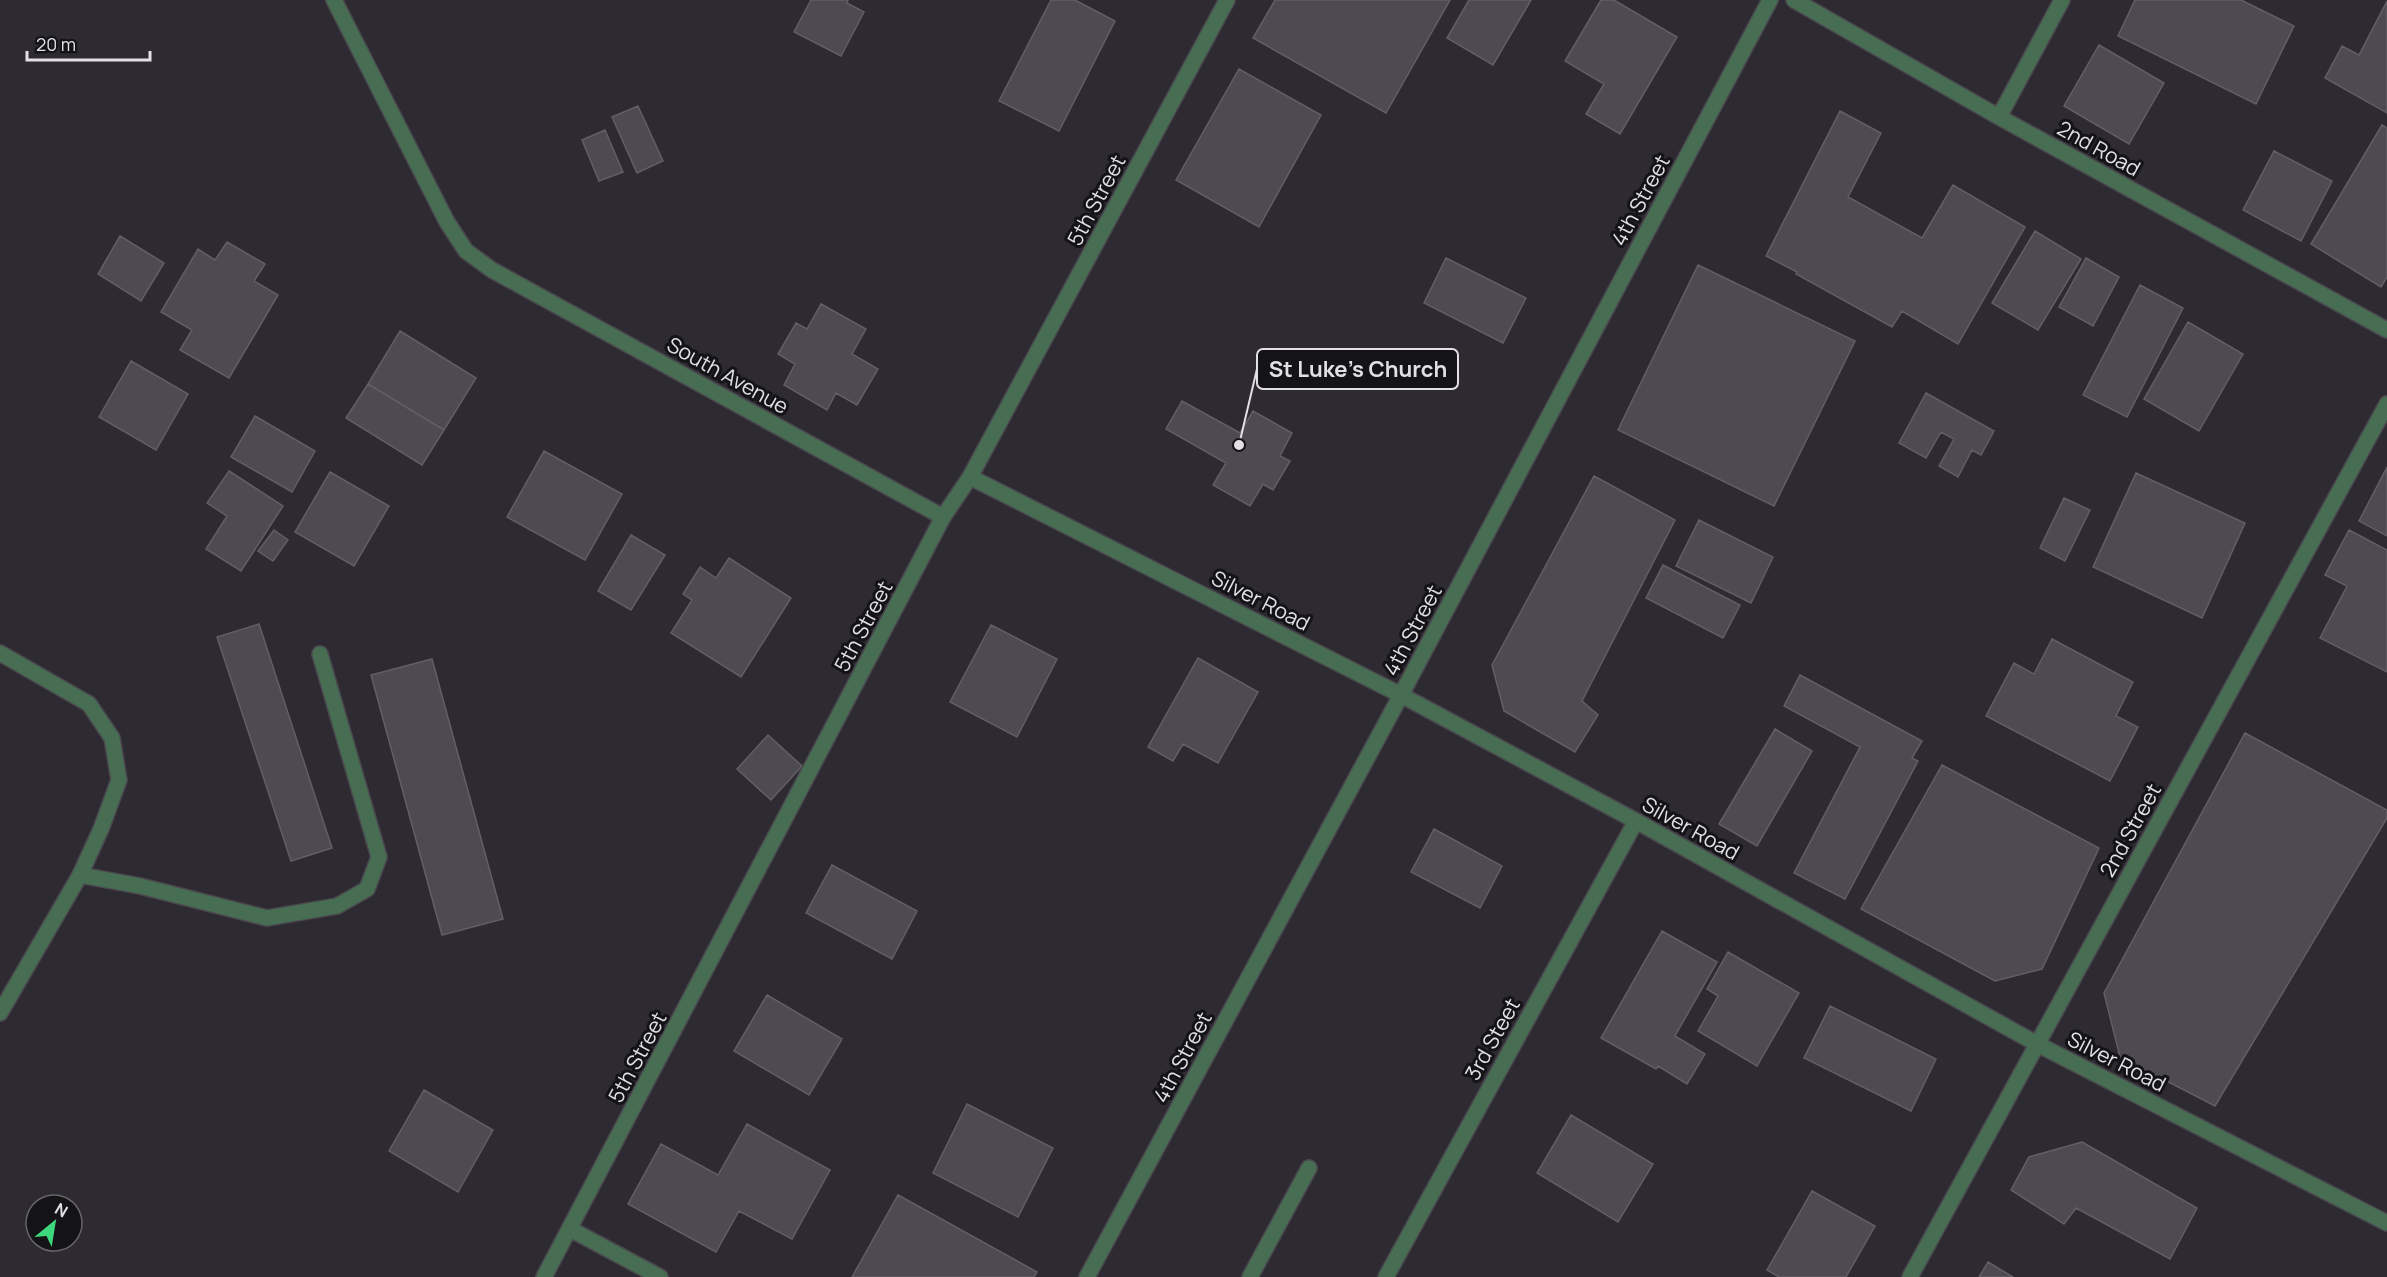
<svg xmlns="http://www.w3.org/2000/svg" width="2387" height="1277" font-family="Manrope,sans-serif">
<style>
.building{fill:#4e4a52;stroke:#625e66;stroke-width:1.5}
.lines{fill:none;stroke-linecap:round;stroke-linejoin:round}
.service-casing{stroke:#4a474e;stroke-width:18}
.minor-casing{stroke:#4a474e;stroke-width:18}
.service{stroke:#476d52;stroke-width:15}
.minor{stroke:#476d52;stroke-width:15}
.labels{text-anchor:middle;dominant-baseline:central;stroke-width:6;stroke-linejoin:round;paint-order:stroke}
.street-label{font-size:21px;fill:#e3e0e5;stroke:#141316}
.leader{fill:none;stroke:#e3e0e5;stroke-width:2}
.callout-dot{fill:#e3e0e5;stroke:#141316;stroke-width:2}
.callout{fill:#141316;stroke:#e3e0e5;stroke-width:2}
.callout-label{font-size:22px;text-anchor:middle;font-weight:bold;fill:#e3e0e5}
</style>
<rect width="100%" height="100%" fill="#2d2a31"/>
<!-- building -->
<path class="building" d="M811,0H848L847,3L864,12L841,56L794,32Z
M1051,0H1075L1115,21L1059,131L999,101Z
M1275,0H1450L1386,113L1253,38Z
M1469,0H1531L1493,65L1447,38Z
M1601,0H1614L1677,37L1620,134L1586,114L1604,84L1565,61Z
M2135,0H2241L2294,26L2256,104L2118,36Z
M2387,1V113L2325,78L2342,46L2359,55Z
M2099,45L2164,83L2129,144L2064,106Z
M1239,69L1321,115L1259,227L1176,180Z
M638,106L663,161L637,173L612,117Z
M1840,111L1881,133L1848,197L1922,238L1953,185L2025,227L1958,344L1902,311L1892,327L1796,274L1797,272L1766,256Z
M2382,125L2387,128V277L2381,287L2311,244Z
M605,130L623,172L599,181L582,140Z
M2274,151L2332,181L2301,241L2243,210Z
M2035,231L2081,259L2038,330L1992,303Z
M120,236L164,263L141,301L98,274Z
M227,242L265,264L254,281L278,295L229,378L180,350L192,330L161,312L198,249L215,260Z
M1446,258L1526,298L1503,343L1424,303Z
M2086,258L2119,277L2093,326L2059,307Z
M1698,265L1855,341L1774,506L1618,430Z
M2140,285L2183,308L2127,417L2083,395Z
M821,304L866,329L852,354L878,369L857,405L836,393L827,410L784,385L795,364L778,354L796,323L807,329Z
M2188,322L2243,354L2199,431L2144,399Z
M400,331L476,378L444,430L368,384Z
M131,361L188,394L156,450L99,417Z
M368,384L444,430L422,465L346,418Z
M1926,393L1994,431L1981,455L1972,450L1958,477L1939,466L1954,439L1941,432L1926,458L1899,443Z
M1182,401L1240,433L1253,411L1292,433L1280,456L1290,461L1273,490L1263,484L1250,506L1213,485L1226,463L1166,429Z
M255,416L315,451L292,492L231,457Z
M544,451L622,494L585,560L507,517Z
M2387,467V536L2359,521Z
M229,471L283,506L241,571L206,549L227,516L207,503Z
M330,472L389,506L354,566L295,532Z
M2136,473L2245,523L2202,618L2093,567Z
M1594,476L1675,520L1582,701L1598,715L1575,752L1504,711L1492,665Z
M2064,498L2090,510L2065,561L2040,548Z
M1699,520L1773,557L1751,603L1676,566Z
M274,530L288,540L273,561L258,551Z
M2349,530L2387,550V672L2320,638L2347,586L2325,575Z
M631,535L665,555L631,610L598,591Z
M729,558L791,598L741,677L671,633L692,600L683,594L700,567L716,578Z
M1663,565L1740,605L1723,638L1646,598Z
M259,624L332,848L291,861L217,637Z
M991,625L1057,659L1017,737L950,702Z
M2052,639L2133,682L2116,716L2138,727L2110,781L1986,716L2014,663L2034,674Z
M1198,658L1258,692L1218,763L1183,744L1173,761L1148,747Z
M432,659L503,919L442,935L371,675Z
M1800,675L1922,741L1912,758L1918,761L1845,899L1794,873L1860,747L1784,706Z
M1775,729L1812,751L1757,846L1719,824Z
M2245,733L2387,810V818L2215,1106L2120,1057L2104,993Z
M768,735L802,766L771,800L737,769Z
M1942,765L2099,848L2042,969L1995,981L1861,909Z
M1434,829L1502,866L1480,908L1411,872Z
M832,865L917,911L892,959L806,913Z
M1662,931L1717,962L1675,1036L1705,1054L1687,1084L1658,1066L1656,1069L1601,1038Z
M1728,952L1799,993L1757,1066L1698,1031L1718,996L1707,989Z
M767,995L842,1039L809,1095L734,1051Z
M1830,1006L1936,1059L1911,1111L1804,1058Z
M424,1090L493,1130L458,1192L389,1151Z
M967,1104L1053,1148L1018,1217L933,1173Z
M1571,1115L1653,1164L1618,1222L1537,1173Z
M747,1124L830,1170L792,1239L739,1211L716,1252L628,1204L661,1144L718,1175Z
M2082,1142L2197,1208L2170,1259L2076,1208L2064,1224L2011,1190L2029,1157Z
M1812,1191L1875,1226L1846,1277H1779L1767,1270Z
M898,1195L1037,1272L1034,1277H852Z
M1988,1262L2013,1277H1979Z"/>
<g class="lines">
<defs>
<path id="service" d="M80,875L140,886L267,918L337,906L367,889L379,857L320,654
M1250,1277L1309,1168"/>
<path id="minor" d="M334,0L447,222L466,251L492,270L943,517
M1794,0L1999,117L2387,330
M1999,117L2062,0
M970,477L1401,695L1636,821L2037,1044L2387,1223
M0,653L89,704L112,738L119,780L101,829L80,875L0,1013
M570,1229L660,1277
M544,1277L943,517L970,477L1227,0
M1087,1277L1401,695L1770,0
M1386,1277L1636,821
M1910,1277L2387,404"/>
</defs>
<!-- service casing -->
<use href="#service" class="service-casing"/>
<!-- minor casing -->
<use href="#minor" class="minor-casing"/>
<!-- service -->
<use href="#service" class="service"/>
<!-- minor -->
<use href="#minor" class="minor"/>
</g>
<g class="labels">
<!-- street labels -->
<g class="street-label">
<text transform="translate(2099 148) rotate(29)">2nd Road</text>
<text transform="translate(1096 200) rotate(-62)">5th Street</text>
<text transform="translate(1640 200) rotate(-62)">4th Street</text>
<text transform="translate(728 375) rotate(29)">South Avenue</text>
<text transform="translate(1261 600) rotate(27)">Silver Road</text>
<text transform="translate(863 626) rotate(-62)">5th Street</text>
<text transform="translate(1412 630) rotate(-62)">4th Street</text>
<text transform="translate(1691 828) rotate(29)">Silver Road</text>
<text transform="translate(2130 830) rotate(-61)">2nd Street</text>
<text transform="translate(1492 1039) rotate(-61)">3rd Steet</text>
<text transform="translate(637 1057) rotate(-62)">5th Street</text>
<text transform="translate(1182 1057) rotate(-62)">4th Street</text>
<text transform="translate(2117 1061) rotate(27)">Silver Road</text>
</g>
</g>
<!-- callouts -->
<path class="leader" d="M1239 445L1257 369"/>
<circle class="callout-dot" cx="1239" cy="445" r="6"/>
<rect class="callout" x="1257" y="349" width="201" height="40" rx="6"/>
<g class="callout-label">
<text x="1358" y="377">St Luke's Church</text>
</g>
<!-- north arrow -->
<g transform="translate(54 1223) rotate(30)"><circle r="28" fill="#141316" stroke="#676569" stroke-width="1.5"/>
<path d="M0-4.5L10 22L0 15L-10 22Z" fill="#3dd77e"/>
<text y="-9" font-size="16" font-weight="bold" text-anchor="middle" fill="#e3e0e5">N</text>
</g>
<!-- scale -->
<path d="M27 51v9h123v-9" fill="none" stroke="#e3e0e5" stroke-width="3"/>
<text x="36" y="51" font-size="18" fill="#e3e0e5" stroke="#141316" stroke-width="4.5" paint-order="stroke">20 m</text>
</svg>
